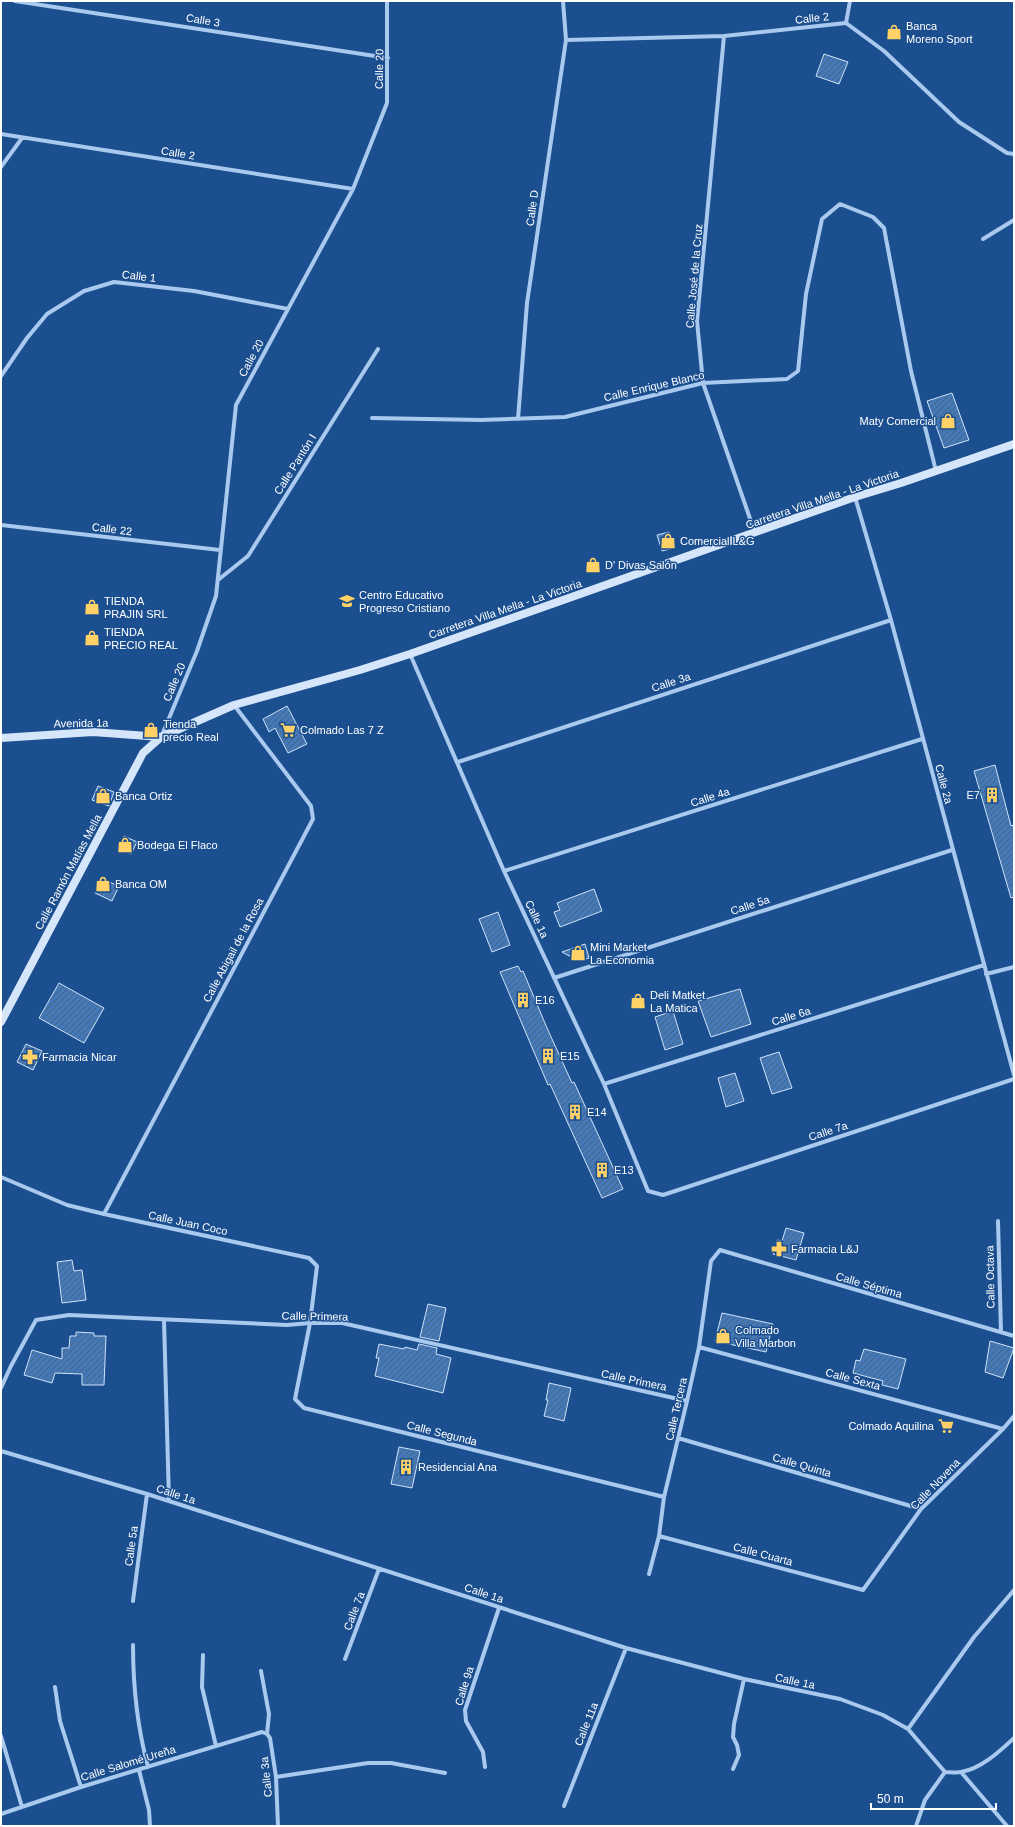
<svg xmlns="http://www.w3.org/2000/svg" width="1015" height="1827" font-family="Helvetica,sans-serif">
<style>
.building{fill:url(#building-hatch);stroke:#cfe3fa}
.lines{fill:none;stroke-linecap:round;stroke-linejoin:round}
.minor{stroke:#a9c9ee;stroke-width:4}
.secondary{stroke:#d6e6fa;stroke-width:8}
.labels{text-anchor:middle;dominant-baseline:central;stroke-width:3;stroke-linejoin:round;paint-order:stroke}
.street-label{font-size:11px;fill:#fff;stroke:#1b4f8f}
.poi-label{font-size:11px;fill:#fff;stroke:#1b4f8f;text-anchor:start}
</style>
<defs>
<pattern id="building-hatch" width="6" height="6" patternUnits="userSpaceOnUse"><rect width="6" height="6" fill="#4478b7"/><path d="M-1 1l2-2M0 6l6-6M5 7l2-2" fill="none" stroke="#486282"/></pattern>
</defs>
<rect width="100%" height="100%" fill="#1b4f8f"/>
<!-- building -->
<path class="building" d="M824,54L848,62L839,84L816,76Z
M952,393L969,440L944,448L927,401Z
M669,532L674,548L662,551L657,535Z
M287,706L307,744L288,753L275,728L269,732L263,719Z
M995,765L1011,826L1014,825V897L1011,898L974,771Z
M98,786L114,792L109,806L92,800Z
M124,836L137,842L131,854L119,848Z
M102,879L119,886L112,901L95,893Z
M594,889L602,911L560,927L554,912L560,910L557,903Z
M498,912L510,945L492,952L479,919Z
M585,944L589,958L579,961L562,952Z
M518,966L521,972L523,971L547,1028L572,1083L574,1082L623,1189L602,1198L550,1084L548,1085L500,972Z
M59,983L104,1008L84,1043L39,1018Z
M740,989L751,1024L711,1037L698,1001Z
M673,1011L683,1044L665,1050L655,1017Z
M26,1044L42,1051L33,1070L17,1062Z
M779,1052L792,1088L772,1094L760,1058Z
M735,1073L744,1101L726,1107L718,1078Z
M786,1228L804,1233L796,1260L773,1254L777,1240L782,1241Z
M72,1260L74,1271L82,1270L86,1300L62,1303L57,1262Z
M428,1304L446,1308L439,1341L420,1337Z
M722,1313L773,1324L766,1352L715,1341Z
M76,1332L94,1333V1336H106L104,1385H82V1374L55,1373L52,1383L24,1375L32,1350L62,1359V1348H69L70,1336H76Z
M990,1341L1014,1348L1003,1378L985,1372Z
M379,1344L404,1349L405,1347L417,1350L419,1344L437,1348L436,1354L451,1358L443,1393L375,1376L379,1358H376Z
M864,1349L906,1359L898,1389L882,1385L883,1381L853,1373L856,1360L860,1361Z
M549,1383L571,1388L564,1421L544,1416L548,1400H546Z
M399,1447L420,1451L412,1488L391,1484Z"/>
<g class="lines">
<!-- minor -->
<path class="minor" d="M15,1L388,58
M846,23L850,1
M724,36L697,321L703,383L755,533
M566,40L724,36L846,23L884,51L959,122L1007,153L1014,154
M1,134L353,189
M1,167L22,138
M983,239L1014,220
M1,376L27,338L47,314L84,291L114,282L194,291L288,309
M372,418L481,420L565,417L703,383L787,379L798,371L806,294L822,219L840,204L873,217L884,228L911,371L936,471
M518,419L527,303L566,40L563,1
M855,497L891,620L1014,1075
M1,525L220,550
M218,580L248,556L378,349
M410,654L504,871L604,1084L648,1191L663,1195L1014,1079
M162,735L197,651L216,596L236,405L353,189L387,103V1
M458,762L891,620
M504,871L922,739
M986,974L1014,967
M554,978L952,850
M604,1084L984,965
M1,1177L67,1205L104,1214L309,1258L317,1266L310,1323L295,1399L304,1408L664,1497
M104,1214L313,819L311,806L234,705
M998,1221L1001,1332
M164,1320L169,1501
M699,1347L1003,1429
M1,1388L11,1366L36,1320L69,1315L287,1325L310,1323H342L687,1401
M678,1438L921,1509
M1,1451L147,1494L626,1648L744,1679L840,1699L883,1715L908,1729L945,1772
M659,1536L863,1590L921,1509L1003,1429L1014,1416
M649,1574L659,1536L664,1497L687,1401L699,1347L711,1261L720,1250L1014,1336
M133,1601L147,1494
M133,1645C133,1688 137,1726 148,1767
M203,1655L202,1687L216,1746
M345,1659L379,1569
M261,1671L269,1714L267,1734
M55,1687L60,1721L81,1787
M908,1729L974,1637L1014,1590
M1,1736L22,1807
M485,1767L483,1752L466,1721L465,1710L499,1608
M733,1769L739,1755L737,1745L733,1737L734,1724L744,1679
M139,1770L149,1810L150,1826
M961,1772L1007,1826
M276,1777L368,1763H391L445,1773
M564,1806L626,1648
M1,1814L81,1787L262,1732L267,1734L270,1738L276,1777L278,1826
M916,1826L925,1800L945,1772C950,1772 956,1773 961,1772C981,1769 1000,1751 1014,1738"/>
<!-- secondary -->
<path class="secondary" d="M1,738L93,732L161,737
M1,1022L143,753L161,737L234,705L360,670L410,654L855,497L901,483L1014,444"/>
</g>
<!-- icons -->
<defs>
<symbol id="shop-bare" viewBox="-9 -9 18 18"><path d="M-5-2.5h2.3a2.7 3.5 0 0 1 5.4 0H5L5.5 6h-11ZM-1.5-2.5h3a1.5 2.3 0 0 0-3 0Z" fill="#ffd166" stroke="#1b4f8f" stroke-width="2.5" paint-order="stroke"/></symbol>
<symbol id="school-bare" viewBox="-9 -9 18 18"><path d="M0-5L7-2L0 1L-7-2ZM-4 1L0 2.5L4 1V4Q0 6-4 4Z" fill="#ffd166" stroke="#1b4f8f" stroke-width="2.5" paint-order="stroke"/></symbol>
<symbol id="supermarket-bare" viewBox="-9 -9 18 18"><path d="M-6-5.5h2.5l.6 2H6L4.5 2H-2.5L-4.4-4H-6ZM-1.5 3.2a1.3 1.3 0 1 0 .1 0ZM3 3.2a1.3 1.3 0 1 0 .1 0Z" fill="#ffd166" stroke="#1b4f8f" stroke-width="2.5" paint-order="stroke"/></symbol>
<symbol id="building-bare" viewBox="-9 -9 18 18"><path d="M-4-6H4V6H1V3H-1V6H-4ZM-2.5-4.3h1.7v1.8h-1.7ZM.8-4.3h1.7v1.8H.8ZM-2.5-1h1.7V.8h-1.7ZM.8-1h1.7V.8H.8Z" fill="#ffd166" stroke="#1b4f8f" stroke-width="2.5" paint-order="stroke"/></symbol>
<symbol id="pharmacy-bare" viewBox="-9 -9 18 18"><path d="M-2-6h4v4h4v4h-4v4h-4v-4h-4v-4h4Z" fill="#ffd166" stroke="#1b4f8f" stroke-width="2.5" paint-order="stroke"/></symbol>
</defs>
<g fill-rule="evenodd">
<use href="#shop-bare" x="883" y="21" width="22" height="22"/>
<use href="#shop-bare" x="937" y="410" width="22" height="22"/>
<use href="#shop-bare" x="657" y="530" width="22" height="22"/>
<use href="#shop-bare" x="582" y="554" width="22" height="22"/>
<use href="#school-bare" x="336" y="590" width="22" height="22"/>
<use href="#shop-bare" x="81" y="596" width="22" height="22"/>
<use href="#shop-bare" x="81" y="627" width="22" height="22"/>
<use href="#shop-bare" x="140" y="719" width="22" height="22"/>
<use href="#supermarket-bare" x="277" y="719" width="22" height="22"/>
<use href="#building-bare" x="981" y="784" width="22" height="22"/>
<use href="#shop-bare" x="92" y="785" width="22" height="22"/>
<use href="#shop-bare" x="114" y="834" width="22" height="22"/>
<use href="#shop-bare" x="92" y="873" width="22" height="22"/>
<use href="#shop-bare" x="567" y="942" width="22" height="22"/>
<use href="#building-bare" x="512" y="989" width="22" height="22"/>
<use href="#shop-bare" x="627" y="990" width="22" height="22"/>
<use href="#building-bare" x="537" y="1045" width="22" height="22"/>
<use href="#pharmacy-bare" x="19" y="1046" width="22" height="22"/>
<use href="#building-bare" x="564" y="1101" width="22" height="22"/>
<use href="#building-bare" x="591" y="1159" width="22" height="22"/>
<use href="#pharmacy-bare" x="768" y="1238" width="22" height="22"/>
<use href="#shop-bare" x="712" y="1325" width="22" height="22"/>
<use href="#supermarket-bare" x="935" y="1415" width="22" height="22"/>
<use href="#building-bare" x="395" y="1456" width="22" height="22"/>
</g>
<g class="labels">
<!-- street labels -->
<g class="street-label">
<text transform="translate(812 18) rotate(-6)">Calle 2</text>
<text transform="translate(203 20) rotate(9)">Calle 3</text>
<text transform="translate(379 69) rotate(-89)">Calle 20</text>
<text transform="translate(178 153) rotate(9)">Calle 2</text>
<text transform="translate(532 208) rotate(-82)">Calle D</text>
<text transform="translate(139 276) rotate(7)">Calle 1</text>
<text transform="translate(694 276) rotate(-85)">Calle José de la Cruz</text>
<text transform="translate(251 358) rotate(-62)">Calle 20</text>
<text transform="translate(654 386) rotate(-13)">Calle Enrique Blanco</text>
<text transform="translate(295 464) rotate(-58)">Calle Pantón I</text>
<text transform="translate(822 499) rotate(-19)">Carretera Villa Mella - La Victoria</text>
<text transform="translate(112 529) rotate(7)">Calle 22</text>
<text transform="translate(505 609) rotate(-19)">Carretera Villa Mella - La Victoria</text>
<text transform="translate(174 682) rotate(-67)">Calle 20</text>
<text transform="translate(671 682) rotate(-18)">Calle 3a</text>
<text transform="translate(81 723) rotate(-1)">Avenida 1a</text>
<text transform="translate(944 784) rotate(75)">Calle 2a</text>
<text transform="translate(710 797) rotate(-18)">Calle 4a</text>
<text transform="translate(68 872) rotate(-62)">Calle Ramón Matías Mella</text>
<text transform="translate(750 905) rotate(-18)">Calle 5a</text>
<text transform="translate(537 919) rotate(65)">Calle 1a</text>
<text transform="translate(233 950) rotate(-62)">Calle Abigail de la Rosa</text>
<text transform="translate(791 1016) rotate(-17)">Calle 6a</text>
<text transform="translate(828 1131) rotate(-18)">Calle 7a</text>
<text transform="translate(188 1223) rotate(12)">Calle Juan Coco</text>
<text transform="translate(990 1277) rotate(-91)">Calle Octava</text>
<text transform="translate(869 1285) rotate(16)">Calle Séptima</text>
<text transform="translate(315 1316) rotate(1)">Calle Primera</text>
<text transform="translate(853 1379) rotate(15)">Calle Sexta</text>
<text transform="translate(634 1380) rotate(12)">Calle Primera</text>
<text transform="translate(676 1409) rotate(-77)">Calle Tercera</text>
<text transform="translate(442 1433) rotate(14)">Calle Segunda</text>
<text transform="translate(802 1465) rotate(16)">Calle Quinta</text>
<text transform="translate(935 1484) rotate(-46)">Calle Novena</text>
<text transform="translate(176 1494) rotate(18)">Calle 1a</text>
<text transform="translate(131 1546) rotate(-82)">Calle 5a</text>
<text transform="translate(763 1554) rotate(15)">Calle Cuarta</text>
<text transform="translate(484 1593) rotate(18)">Calle 1a</text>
<text transform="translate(354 1611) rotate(-69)">Calle 7a</text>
<text transform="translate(795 1681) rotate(12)">Calle 1a</text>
<text transform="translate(464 1686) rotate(-73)">Calle 9a</text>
<text transform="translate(586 1724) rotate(-68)">Calle 11a</text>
<text transform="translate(128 1763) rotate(-17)">Calle Salomé Ureña</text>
<text transform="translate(266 1777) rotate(-96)">Calle 3a</text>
</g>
<!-- poi labels -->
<g class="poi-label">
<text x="906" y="26">Banca<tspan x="906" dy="13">Moreno Sport</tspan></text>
<text x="936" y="421" text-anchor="end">Maty Comercial</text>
<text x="680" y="541">Comercial L&amp;G</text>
<text x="605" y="565">D' Divas Salón</text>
<text x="359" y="595">Centro Educativo<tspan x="359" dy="13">Progreso Cristiano</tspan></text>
<text x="104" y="601">TIENDA<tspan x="104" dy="13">PRAJIN SRL</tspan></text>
<text x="104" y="632">TIENDA<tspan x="104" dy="13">PRECIO REAL</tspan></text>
<text x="163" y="724">Tienda<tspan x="163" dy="13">precio Real</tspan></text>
<text x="300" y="730">Colmado Las 7 Z</text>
<text x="980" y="795" text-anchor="end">E7</text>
<text x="115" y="796">Banca Ortiz</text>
<text x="137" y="845">Bodega El Flaco</text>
<text x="115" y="884">Banca OM</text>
<text x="590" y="947">Mini Market<tspan x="590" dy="13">La Economia</tspan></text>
<text x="650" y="995">Deli Matket<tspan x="650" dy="13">La Matica</tspan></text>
<text x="535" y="1000">E16</text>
<text x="560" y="1056">E15</text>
<text x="42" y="1057">Farmacia Nicar</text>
<text x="587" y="1112">E14</text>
<text x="614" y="1170">E13</text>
<text x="791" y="1249">Farmacia L&amp;J</text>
<text x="735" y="1330">Colmado<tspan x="735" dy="13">Villa Marbon</tspan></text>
<text x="934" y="1426" text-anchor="end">Colmado Aquilina</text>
<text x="418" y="1467">Residencial Ana</text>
</g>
</g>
<!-- border -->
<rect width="1015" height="1827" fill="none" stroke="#ffffff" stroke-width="4"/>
<!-- scale -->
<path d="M871 1803v6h125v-6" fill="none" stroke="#ffffff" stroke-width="2"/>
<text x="877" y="1803" font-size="12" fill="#ffffff" stroke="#1b4f8f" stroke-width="3" paint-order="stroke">50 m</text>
</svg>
